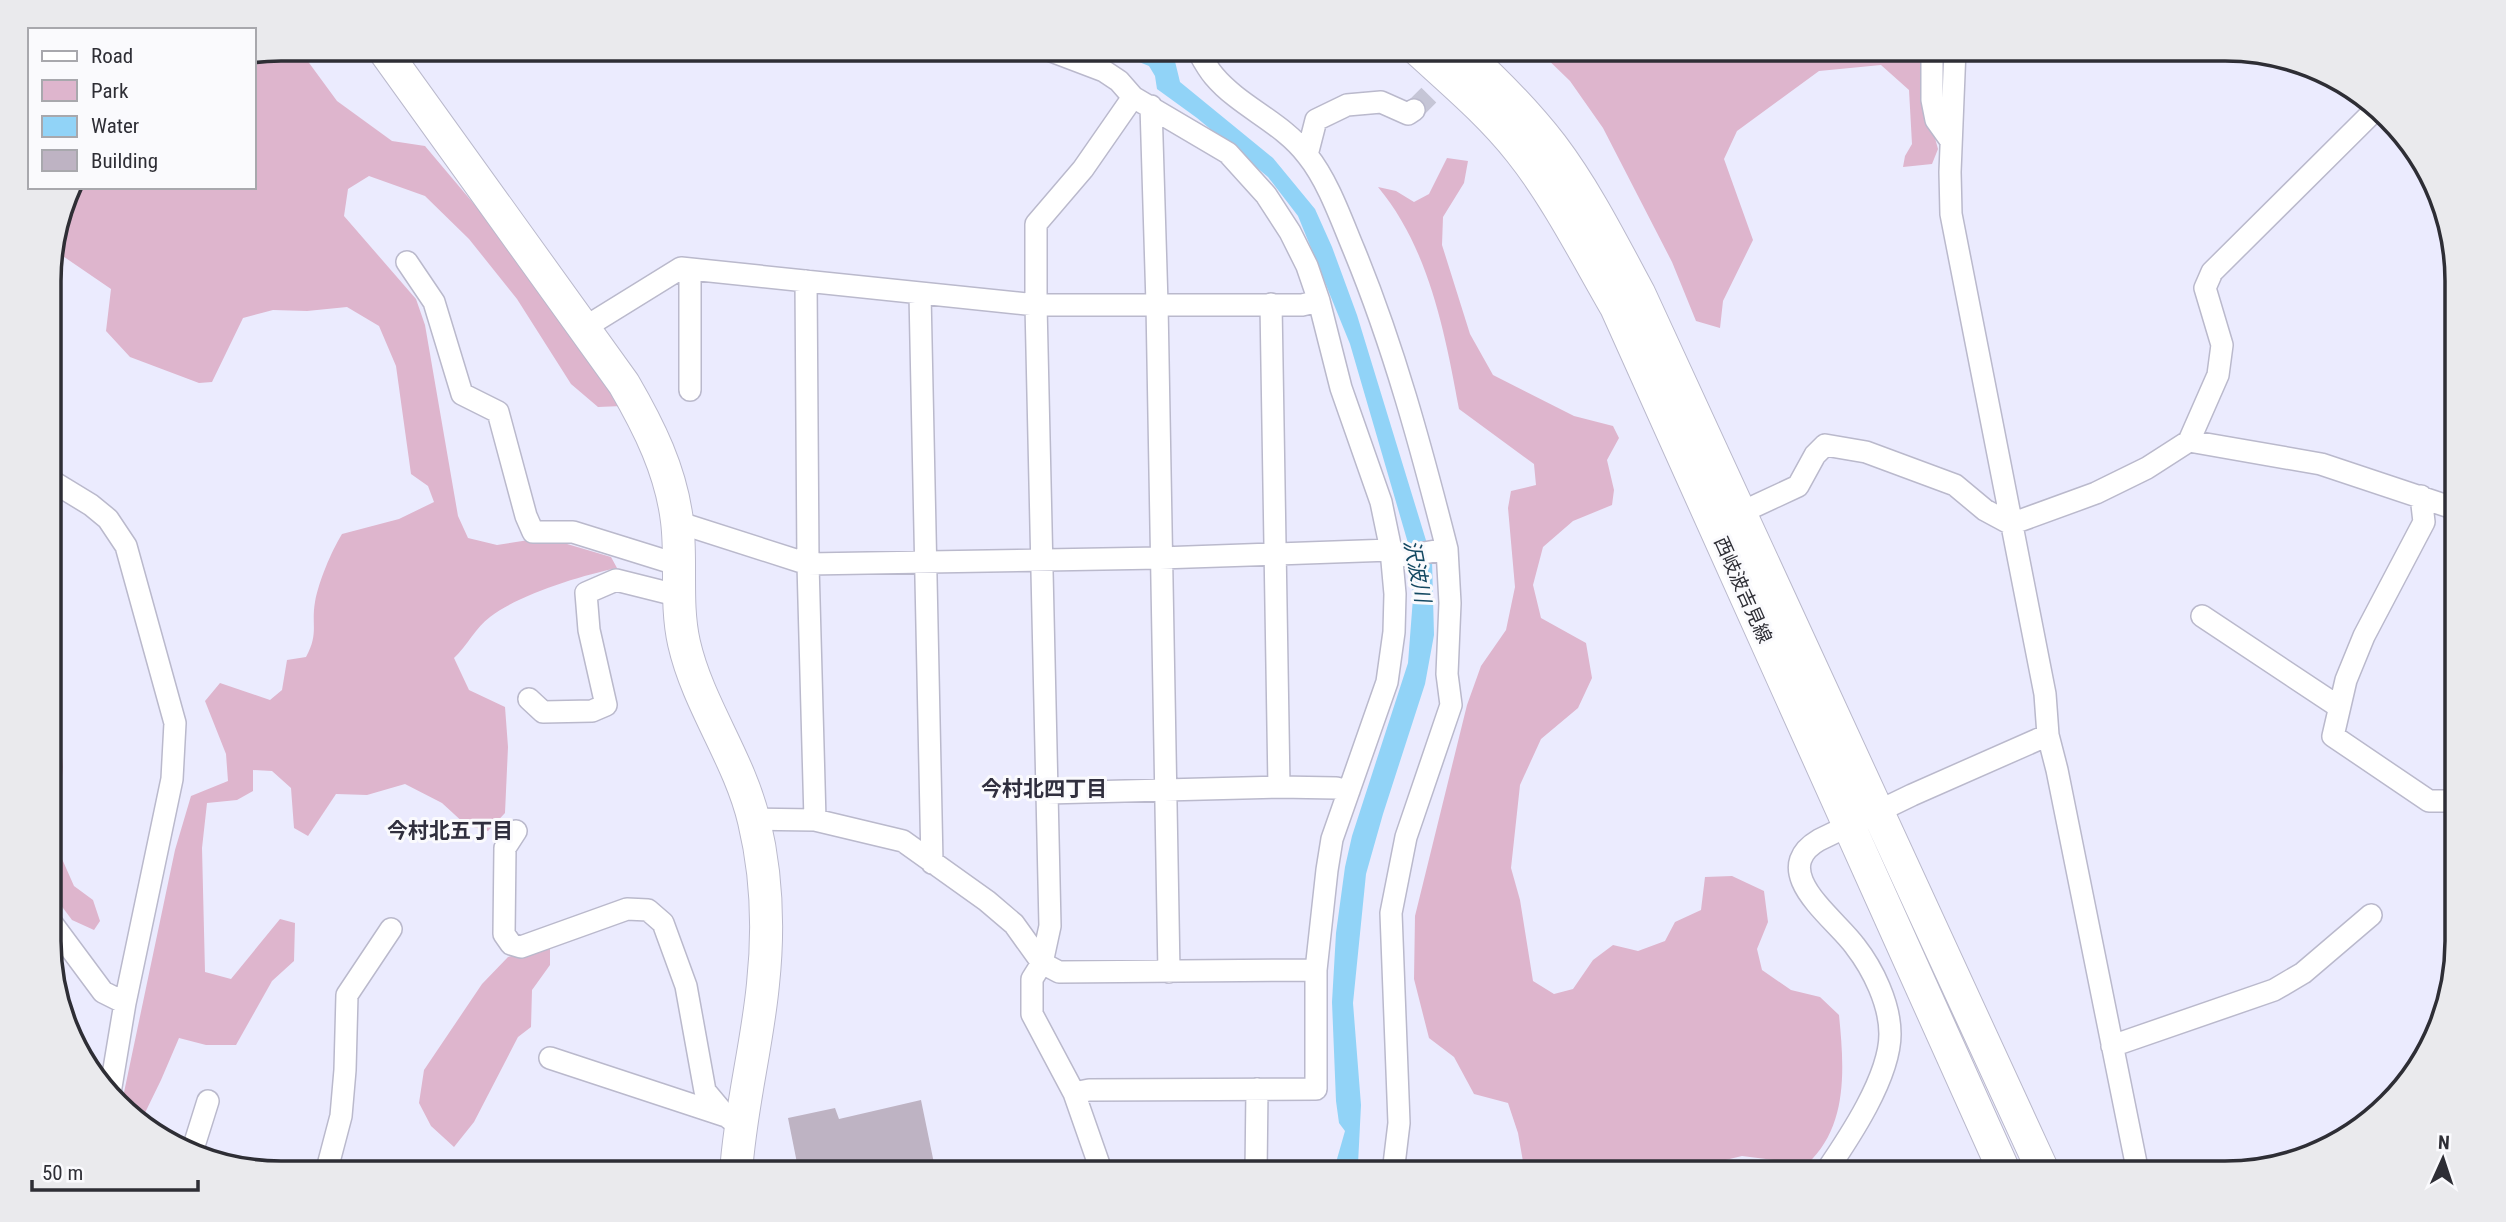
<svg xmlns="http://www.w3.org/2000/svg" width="2506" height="1222" font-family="'Roboto Condensed','Noto Sans JP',sans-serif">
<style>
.green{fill:#deb5cd}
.water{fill:#91d3f7}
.building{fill:#beb3c3}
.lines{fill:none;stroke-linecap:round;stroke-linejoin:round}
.street-tunnel{stroke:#c5c5d6;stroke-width:21;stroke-dasharray:21 10;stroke-linecap:butt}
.street-casing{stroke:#bab9cc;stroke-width:24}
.secondary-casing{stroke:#bab9cc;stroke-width:34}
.street{stroke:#fff;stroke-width:21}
.secondary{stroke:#fff;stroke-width:32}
.labels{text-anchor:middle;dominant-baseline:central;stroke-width:6;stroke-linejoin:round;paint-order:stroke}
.street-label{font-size:19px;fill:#2e2e35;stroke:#fafafd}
.water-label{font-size:21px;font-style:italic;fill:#134861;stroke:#fafafd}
.neighbourhood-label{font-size:21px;font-weight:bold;fill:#302f3e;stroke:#fafafd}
.rim{fill:none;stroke:#2e2e35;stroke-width:3.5}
</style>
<rect width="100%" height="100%" fill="#ebebfe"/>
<!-- green -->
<path class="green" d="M281,49H294L304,56L337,101L392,141L425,146L512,249L622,406L598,407L571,384L517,299L469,239L425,196L369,176L348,189L344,216L416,299L425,325L458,516L468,538L497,545L535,539L557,541L611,557L617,568C580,576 520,594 490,617C476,627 467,646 454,658L469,690L505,707L508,747L505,813L488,831L466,825L442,803L405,784L367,795L336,794L308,836L294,828L291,788L272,771L253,770V791L237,800L207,803L202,848L205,972L231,979L280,919L295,923L294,961L272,981L236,1045H206L179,1038L161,1080L142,1119L122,1102L175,850L191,796L228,781L226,754L205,701L220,683L270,700L282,690L287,660L306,657C319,633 311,625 315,602C319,581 331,552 342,534L399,519L434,502L428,486L411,474L396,366L379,326L347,307L307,311L273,310L243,318L212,382L199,383L130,357L106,331L111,289L54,250L71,187H254V54Z
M1537,49H1920L1922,91L1938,149L1932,164L1903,167L1905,156L1912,144L1909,90L1881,65L1819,71L1737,131L1724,159L1753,240L1723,301L1720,328L1696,321L1672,262L1603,128L1570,81Z
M1447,158L1468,161L1464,183L1443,217L1442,245L1470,334L1493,375L1574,416L1613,426L1619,438L1607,460L1614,490L1612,505L1573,521L1543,547L1533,585L1541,618L1586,643L1592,678L1578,708L1541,739L1520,785L1511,868L1520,900L1533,981L1554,994L1573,989L1593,960L1613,945L1638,951L1665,941L1675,922L1701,910L1705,877L1732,876L1764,891L1768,922L1757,949L1762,970L1791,990L1820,997L1839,1015C1844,1066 1849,1126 1807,1164L1742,1156L1709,1164L1671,1161L1652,1173H1525L1518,1133L1508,1103L1474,1094L1454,1057L1429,1038L1414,979L1415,916L1467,705L1481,666L1506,630L1515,587L1508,508L1511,491L1536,485L1534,464L1459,409C1445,333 1429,248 1378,187L1396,191L1414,202L1429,194Z
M50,582L52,601L62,622L57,703L63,767L55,843L74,886L93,900L100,921L94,930L72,920L51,892Z
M550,946V965L532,990L531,1027L518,1037L474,1122L454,1147L431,1126L419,1103L424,1070L482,984L508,957Z"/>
<!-- water -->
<path class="water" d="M1107,49H1172L1180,82L1273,158L1315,209L1332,247L1357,315L1432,560L1434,635L1425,684L1383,814L1366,874L1353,1003L1361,1105L1358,1164L1356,1173H1333L1345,1131L1339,1123L1336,1101L1332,1002L1336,933L1345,867L1352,836L1408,663L1413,598L1410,550L1350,344L1298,216L1268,177L1197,118L1157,89L1155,76L1149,66Z"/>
<!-- building -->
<path class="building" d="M921,1100L936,1173H799L788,1118L835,1108L839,1119Z"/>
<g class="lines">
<!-- street-tunnel -->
<path class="street-tunnel" d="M1414,110L1455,69"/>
<defs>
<path id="street" d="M1197,49C1202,58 1207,68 1214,76C1240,107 1282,122 1307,155C1328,181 1341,219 1354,250C1394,347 1421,447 1447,549
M1932,49V100L1936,120L1951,141
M1955,49L1950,172L1951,214L2045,694L2048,735L2057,770L2138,1173
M1133,97L1083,169L1036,224V305L1050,926L1042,963L1059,972L1316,970
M1151,106L1157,304L1169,972
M1307,155L1316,120L1347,105L1381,102L1408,114L1414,110
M407,262L434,302L462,394L498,412L526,516L533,532H573L679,565
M806,281L808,564L815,820
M920,294L932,863
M1271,304L1279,787
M584,328L681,268L1036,305H1302L1319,301
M690,390V269
M2189,441L2321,464L2456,509
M50,480L91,505L108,519L126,546L175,723L172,779L125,1003L110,1093
M2421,496L2424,522L2364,636L2346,680L2333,736L2429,801H2457
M1740,513L1798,486L1815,455L1825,445L1866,452L1955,485L1985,510L2011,524L2096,493L2147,468L2189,441L2218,375L2222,345L2205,288L2212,272L2374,111
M677,522L808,564L1160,558L1391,550L1406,556L1447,549L1450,603L1447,674L1451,705L1406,837L1391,913L1399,1123L1393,1173
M2202,616L2339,707
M529,699L543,712L592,711L606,705L589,630L586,593L616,580L680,596
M1047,793L1279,787L1336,788L1349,791
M754,819L815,820L903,841L987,901L1014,924L1042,963L1032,979V1014L1074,1093L1089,1090L1316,1089V970L1327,870L1332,839L1387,682L1394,632L1395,594L1391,550L1381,502L1341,388L1319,301L1307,266L1290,232L1266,195L1228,153L1133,97L1119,81L1104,71L1046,49
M516,831L505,848L504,934L511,944L521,947L627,909L648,910L663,923L686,986L705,1091L726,1116L740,1126
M51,922L103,992L125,1003
M2112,1046L2274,990L2303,973L2371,915
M550,1058L726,1116
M1074,1093L1102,1173
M192,1152L208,1101
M326,1173L341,1116L345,1070L347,995L391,929
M1256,1173L1257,1089
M1825,1173C1849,1138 1890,1077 1890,1034C1890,1004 1873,969 1855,946C1835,918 1766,871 1819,840L1912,795L2048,735"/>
<path id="secondary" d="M383,49L624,384C649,427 671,471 677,521C682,561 675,603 684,643C698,705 739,758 754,821C767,875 769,928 763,984C757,1047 740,1109 736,1173
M1417,49C1453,82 1490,113 1520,151C1556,196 1587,257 1616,307L2005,1173
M1460,49C1493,79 1525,111 1552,146C1586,191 1612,243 1639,293L2044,1173"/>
</defs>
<!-- street casing -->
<use href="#street" class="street-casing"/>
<!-- secondary casing -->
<use href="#secondary" class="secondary-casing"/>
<!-- street -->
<use href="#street" class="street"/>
<!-- secondary -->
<use href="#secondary" class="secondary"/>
</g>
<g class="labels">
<!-- street labels -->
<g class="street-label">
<text transform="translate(1743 590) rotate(66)">西岐波吉見線</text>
</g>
<!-- water labels -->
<g class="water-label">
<text transform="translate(1417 571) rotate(79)">沢波川</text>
</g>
<!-- neighbourhood labels -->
<g class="neighbourhood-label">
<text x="1044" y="789">今村北四丁目</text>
<text x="450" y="831">今村北五丁目</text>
</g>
</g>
<!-- crop -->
<path d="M0 0H2506V1222H0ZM281 61H2225A220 220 0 0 1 2445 281V941A220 220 0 0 1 2225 1161H281A220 220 0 0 1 61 941V281A220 220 0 0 1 281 61Z" fill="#eaeaed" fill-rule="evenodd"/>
<path class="rim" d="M281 61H2225A220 220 0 0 1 2445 281V941A220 220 0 0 1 2225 1161H281A220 220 0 0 1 61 941V281A220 220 0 0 1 281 61Z"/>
<!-- legend -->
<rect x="28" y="28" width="228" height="161" fill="#fafafd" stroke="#a8a8ad" stroke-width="2"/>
<rect x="42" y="51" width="35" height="10" fill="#ffffff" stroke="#a8a8ad" stroke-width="2"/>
<text x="91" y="63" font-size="21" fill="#2e2e35">Road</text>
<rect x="42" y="80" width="35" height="21" fill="#deb5cd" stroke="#a8a8ad" stroke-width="2"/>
<text x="91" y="98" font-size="21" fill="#2e2e35">Park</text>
<rect x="42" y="116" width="35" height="21" fill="#91d3f7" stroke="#a8a8ad" stroke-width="2"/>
<text x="91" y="133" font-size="21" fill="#2e2e35">Water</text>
<rect x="42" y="150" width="35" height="21" fill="#beb3c3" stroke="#a8a8ad" stroke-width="2"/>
<text x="91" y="168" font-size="21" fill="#2e2e35">Building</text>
<!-- north arrow -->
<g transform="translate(2443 1159) rotate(3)" stroke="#fafafd" stroke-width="5" paint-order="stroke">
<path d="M0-5L12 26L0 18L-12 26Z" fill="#2e2e35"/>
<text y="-10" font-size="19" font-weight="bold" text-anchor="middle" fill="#2e2e35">N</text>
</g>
<!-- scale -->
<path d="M32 1180v10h166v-10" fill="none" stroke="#2e2e35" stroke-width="3.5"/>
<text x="42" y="1180" font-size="21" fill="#2e2e35" stroke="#fafafd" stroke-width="5" paint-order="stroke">50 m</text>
</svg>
